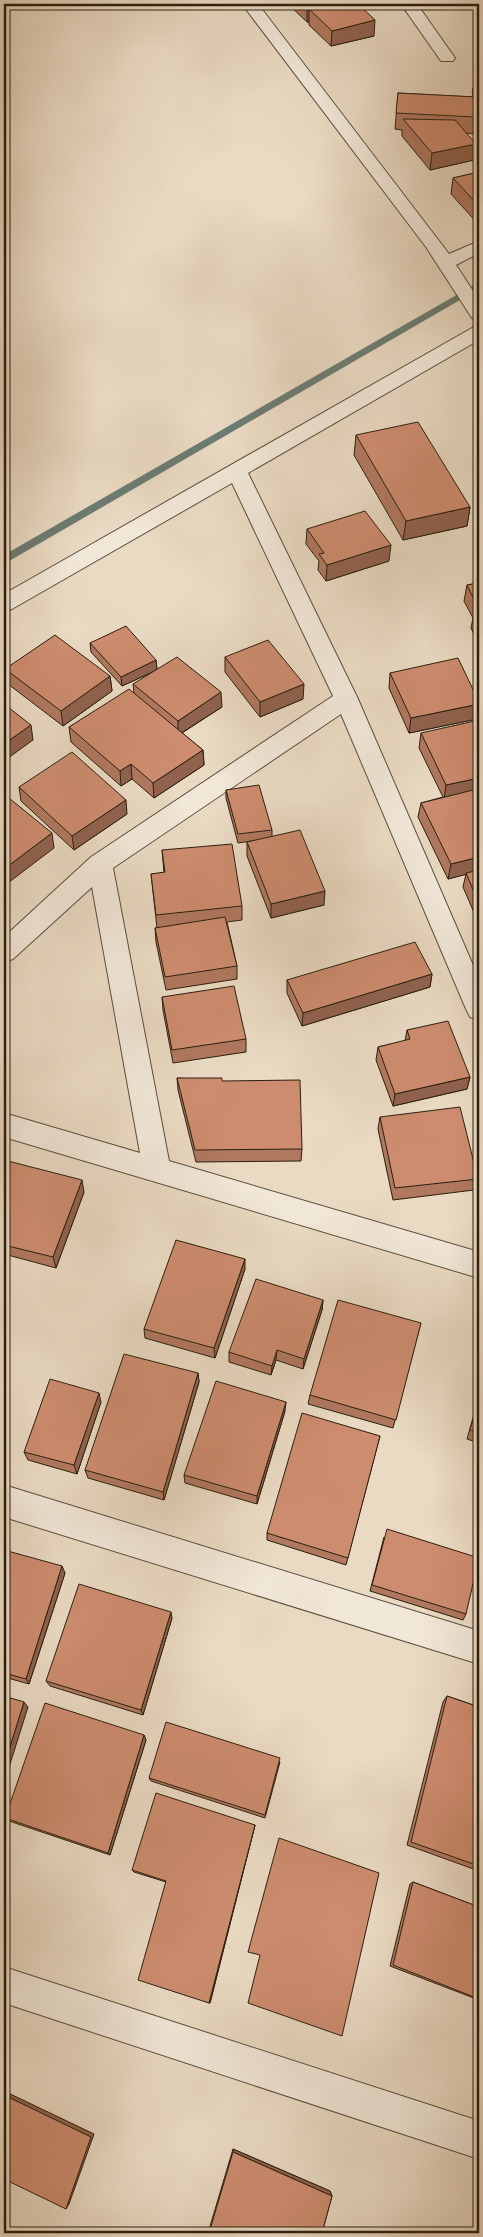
<svg xmlns="http://www.w3.org/2000/svg" width="483" height="2237" font-family="'Libre Bodoni',serif">
<style>
.lines{fill:none;stroke-linecap:round;stroke-linejoin:round}
.stream{fill:#6c7c74;fill-rule:evenodd}
.street-casing{stroke:#5a4e3c;stroke-width:2}
.street{fill:#f1e7d8;fill-rule:evenodd}
.wall{fill:#b0785f;stroke:#2a1f0f}
.shaded-wall{fill:#90624e;stroke:#2a1f0f}
.building{fill:#cd8c6f;stroke:#2a1f0f}
</style>
<rect width="100%" height="100%" fill="#eadac3"/>
<filter id="stains"><feTurbulence type="fractalNoise" baseFrequency=".004" numOctaves="4"/><feColorMatrix values="0 0 0 0 .2 0 0 0 0 .09 0 0 0 0 .02 0 0 0 .5 -.17"/></filter>
<radialGradient id="worn" r=".72"><stop offset=".6" stop-color="#630" stop-opacity="0"/><stop offset="1" stop-color="#630" stop-opacity=".3"/></radialGradient>
<g class="lines">
<!-- stream -->
<path class="stream" d="M479,282V289L4,564V555Z"/>
<defs>
<path id="street" d="M242,4H258L449,254L479,241V253L456,265L479,300V320L472,318L426,247Z
M401,4H417L455,58L453,61H441Z
M479,326V340L248,473L358,699L479,979V1020L470,1017L466,1009L341,714L113,868L169,1161L479,1252V1278L4,1137V1113L140,1153L92,887L13,959L4,962V937L91,857L333,696L232,483L12,609L4,612V594L472,328Z
M4,1485L479,1631V1664L4,1517Z
M4,1967L479,2121V2159L4,2003Z"/>
</defs>
<!-- street casing -->
<use href="#street" class="street-casing"/>
<!-- street -->
<use href="#street" class="street"/>
</g>
<!-- wall -->
<path class="wall" d="M288,4H358L374,36L331,46L309,25V22H307Z
M479,11V33L475,32L476,23Z
M479,71V110H476L473,134L466,133L474,160L430,170L402,136V130L395,129L398,93L472,97Z
M479,172V225L451,194L453,178Z
M356,435L470,507L467,526L403,540L354,455Z
M307,529L389,561L326,581L318,570L319,561L306,544Z
M479,583V645L471,628L473,618L464,601L467,585Z
M90,643L156,660L157,670L122,686L91,652Z
M225,657L303,699L260,717L225,672Z
M5,669L110,676L112,691L63,726L8,684Z
M390,673L479,702V707L477,719L409,733L389,688Z
M133,684L222,707L182,733L203,750L204,765L154,798L132,779L121,786L71,742L69,727L134,693Z
M421,733L474,793L479,802V924L463,887L466,874L448,879L418,817L421,803L443,797L419,748Z
M19,787L127,814L74,850L21,801Z
M226,790L272,830V836L324,905L271,918L247,856V842L252,841L238,843L226,798Z
M162,850L242,906V920L227,922L237,966V979L166,990L156,942L155,928H157L151,874L164,873Z
M432,974L430,987L302,1026L287,993V980Z
M162,997L246,1039V1052L173,1063L163,1010Z
M407,1030L470,1077L467,1089L393,1106L376,1060L378,1047L405,1041Z
M177,1078L222,1081L302,1149L301,1161L196,1162L178,1090Z
M380,1117L478,1179L474,1190L393,1200L378,1129Z
M4,1160L84,1192L56,1268L4,1254Z
M245,1269L215,1358L145,1338L144,1329Z
M323,1300L322,1310L303,1369L276,1360L271,1375L229,1362V1352Z
M421,1323L393,1428L308,1404L310,1395Z
M198,1373L199,1382L164,1500L88,1478L85,1470Z
M479,1396V1443L467,1439Z
M101,1402L77,1474L28,1460L24,1452Z
M285,1411L257,1504L185,1483L184,1475Z
M380,1436L346,1565L267,1540V1533Z
M384,1537L466,1614L463,1620L370,1591Z
M4,1550L65,1573L29,1684L4,1677Z
M172,1618L143,1715L50,1686L46,1681Z
M447,1696L479,1707V1871L407,1845L443,1702Z
M144,1735L146,1740L110,1855L9,1821L5,1818Z
M280,1762L265,1818L151,1781L149,1778Z
M255,1825L210,2003H209L166,1882L134,1872L132,1870Z
M413,1882L479,1907V2000L390,1966L410,1884Z
M233,2149L330,2191L332,2196L322,2233H208Z"/>
<!-- shaded-wall -->
<path class="shaded-wall" d="M319,4H355L309,9V22H307V6Z
M375,20L374,36L331,46L332,31Z
M476,144L474,160L430,170L432,153Z
M470,507L467,526L403,540L406,521Z
M391,545L389,561L326,581L327,565Z
M156,660L157,670L122,686L121,677Z
M110,676L112,691L63,726L61,711Z
M304,684L303,699L260,717V702Z
M221,692L222,707L178,735V721Z
M479,704L477,719L409,733L411,718Z
M31,725L33,740L4,761V744Z
M203,750L204,765L154,798L153,783Z
M131,764L132,779L121,786L120,771Z
M479,778V792L444,800L446,785Z
M126,800L127,814L74,850L72,836Z
M52,833L54,848L4,886V869Z
M479,857V871L448,879L451,864Z
M325,891L324,905L271,918V904Z
M432,974L430,987L302,1026L303,1013Z
M470,1077L467,1089L393,1106L395,1094Z
M82,1180L84,1192L56,1268L53,1257Z
M245,1259V1269L215,1358L214,1348Z
M323,1300L322,1310L303,1369L304,1359Z
M277,1350L276,1360L271,1375L272,1366Z
M198,1373L199,1382L164,1500L163,1492Z
M4,1377L8,1386L4,1397Z
M99,1393L101,1402L77,1474L74,1465Z
M286,1402L285,1411L257,1504V1496Z
M62,1566L65,1573L29,1684L26,1679Z
M171,1612L172,1618L143,1715L141,1710Z
M24,1702L28,1707L4,1783V1766Z
M144,1735L146,1740L110,1855L108,1853Z
M255,1825L210,2003H209Z
M4,2091L94,2134L69,2204L66,2209L4,2095Z
M233,2149L330,2191L332,2196L233,2152Z"/>
<!-- building -->
<path class="building" d="M304,4H319L307,6Z
M330,4H358L375,20L332,31L309,9Z
M479,11V23H476Z
M477,71H479V94L472,93Z
M398,93L477,97L475,117L396,113Z
M403,119L455,120L476,144L432,153Z
M479,172V206L453,178Z
M418,422L470,507L406,521L356,435Z
M365,511L391,545L327,565L319,554L324,553L307,529Z
M479,583V610L467,585Z
M479,612V625L473,613Z
M126,626L156,660L121,677L90,643Z
M55,635L110,676L61,711L5,669Z
M268,640L304,684L260,702L225,657Z
M177,657L221,692L178,721L133,684Z
M458,658L479,702V704L411,718L390,673Z
M129,689L203,750L153,783L131,764L120,771L69,727Z
M4,704L31,725L4,744Z
M479,720V778L446,785L421,733Z
M72,752L126,800L72,836L19,787Z
M259,785L272,830L238,834L226,790Z
M473,790L479,802V857L451,864L421,803Z
M4,794L52,833L4,869Z
M300,830L325,891L271,904L247,842Z
M232,844L242,906L156,915L151,874L165,872L162,850Z
M479,870V904L466,873Z
M225,917L237,966L165,977L155,928Z
M415,942L432,974L303,1013L287,980Z
M234,986L246,1039L172,1050L162,997Z
M448,1021L470,1077L395,1094L378,1047L410,1039L407,1030Z
M177,1078H222V1081L300,1080L302,1149L195,1150Z
M460,1107L478,1179L395,1188L380,1117Z
M4,1160L82,1180L53,1257L4,1245Z
M176,1240L245,1259L214,1348L144,1329Z
M256,1279L323,1300L304,1359L277,1350L272,1366L229,1352Z
M338,1300L421,1323L396,1420L310,1395Z
M124,1354L198,1373L163,1492L85,1470Z
M50,1379L99,1393L74,1465L24,1452Z
M216,1381L286,1402L257,1496L184,1475Z
M479,1399V1433L470,1430Z
M302,1413L380,1436L348,1558L267,1533Z
M387,1529L479,1558L466,1614L372,1585Z
M4,1550L62,1566L26,1679L4,1673Z
M79,1584L171,1612L141,1710L46,1681Z
M4,1696L24,1702L4,1766Z
M447,1696L479,1707V1866L411,1842Z
M45,1703L144,1735L108,1853L5,1818Z
M166,1722L280,1758L265,1815L149,1778Z
M156,1793L255,1825L209,2003L138,1980L166,1881L132,1870Z
M279,1838L379,1873L342,2036L248,2003L260,1955L248,1952Z
M413,1882L479,1907V1999L393,1965Z
M4,2095L91,2137L66,2209L4,2179Z
M233,2152L332,2196L322,2233H209Z"/>
<!-- margin -->
<rect width="483" height="2237" fill="none" stroke="#eadac3" stroke-width="20"/>
<rect x="5" y="5" width="473" height="2227" fill="none" stroke="#2a1f0f" stroke-width="2.5"/>
<rect x="10" y="10" width="463" height="2217" fill="none" stroke="#2a1f0f"/>
<rect width="100%" height="100%" filter="url(#stains)"/>
<rect width="100%" height="100%" fill="url(#worn)"/>
</svg>
